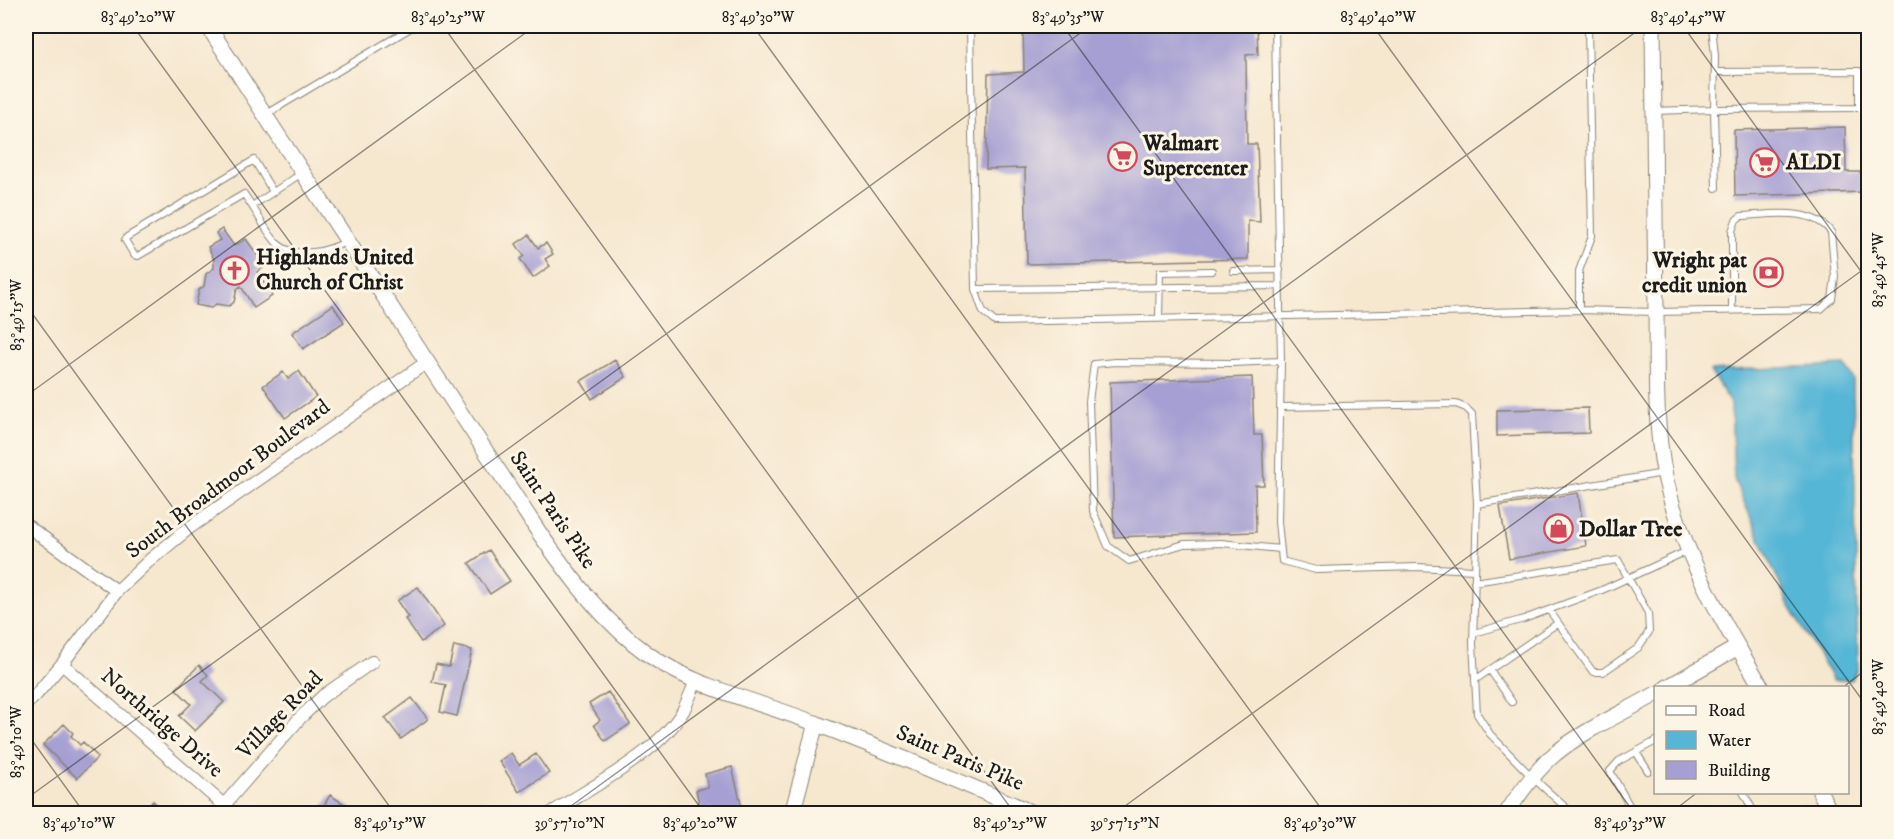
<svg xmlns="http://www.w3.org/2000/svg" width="1894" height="839" font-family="'IM FELL DW Pica',serif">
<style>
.water{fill:#57b6d6;stroke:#3a6979;stroke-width:1.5}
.building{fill:#a59fd3}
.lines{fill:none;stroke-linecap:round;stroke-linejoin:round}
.service-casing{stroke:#898276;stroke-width:8}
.minor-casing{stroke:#898276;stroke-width:14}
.tertiary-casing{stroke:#898276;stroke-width:17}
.service{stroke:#fff;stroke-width:6}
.minor{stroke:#fff;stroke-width:12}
.tertiary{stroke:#fff;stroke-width:15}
.ticks{fill:none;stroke:#1c1c1c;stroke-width:1.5;stroke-opacity:0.45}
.labels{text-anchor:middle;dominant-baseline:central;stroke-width:6;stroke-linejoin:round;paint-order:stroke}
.poi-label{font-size:22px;font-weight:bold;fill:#1c1c1c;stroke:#fcf5e5;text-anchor:start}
.street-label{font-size:22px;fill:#1c1c1c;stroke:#fcf5e5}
.neatline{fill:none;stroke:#1c1c1c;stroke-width:2}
.ticks-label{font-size:15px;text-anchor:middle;fill:#1c1c1c}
</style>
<rect width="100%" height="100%" fill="#fcf5e5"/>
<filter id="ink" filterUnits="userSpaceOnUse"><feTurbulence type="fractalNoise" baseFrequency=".0167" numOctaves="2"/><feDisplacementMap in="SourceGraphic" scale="12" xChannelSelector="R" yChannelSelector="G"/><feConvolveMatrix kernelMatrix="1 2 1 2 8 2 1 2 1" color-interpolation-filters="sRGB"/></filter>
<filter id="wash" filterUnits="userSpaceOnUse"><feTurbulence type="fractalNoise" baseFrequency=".008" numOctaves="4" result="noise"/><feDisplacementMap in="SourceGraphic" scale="24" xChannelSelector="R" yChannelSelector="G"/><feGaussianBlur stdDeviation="1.35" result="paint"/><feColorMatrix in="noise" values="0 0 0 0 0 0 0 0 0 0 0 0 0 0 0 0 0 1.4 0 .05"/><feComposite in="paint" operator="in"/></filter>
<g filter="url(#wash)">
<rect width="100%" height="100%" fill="#f6e7cf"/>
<!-- water -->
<path class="water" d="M1845,365L1853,379L1858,668L1851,680H1833L1788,603L1734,479L1731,403L1710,371Z"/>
<g id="blocks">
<!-- building -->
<path class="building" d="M1023,26H1257L1258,54L1246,55L1247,144H1257L1260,222L1248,221V259L1027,264L1025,168L986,169L988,74L1024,72Z
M1845,127L1846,172H1864L1865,192L1735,196L1734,130Z
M222,229L234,246L246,239L265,266L257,272L272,296L254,308L241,286L237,289L234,302L229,306L216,304L211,308L196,305L199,290L204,286L206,274L214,268V259L208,247L220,240L216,233Z
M529,235L538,248L546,243L553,254L545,259L550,266L533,278L520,259L524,256L516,244Z
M333,305L344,322L303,349L292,333Z
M615,360L626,377L592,399L581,381Z
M299,371L316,397L285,418L263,386L283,372L288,379Z
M1252,377L1254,435H1262L1264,485H1255L1256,532L1114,537L1110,382Z
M1588,408L1589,433L1497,436V410Z
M1578,493L1586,546L1509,559L1500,506Z
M489,550L510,581L490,594L469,563Z
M418,587L444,626L421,642L405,619L408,617L397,601Z
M454,646L472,650L457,716L440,712L446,685L432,682L436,664L449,667Z
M199,665L208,675L202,681L224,702L195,731L179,716L191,704L176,689Z
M608,692L630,724L605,741L594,725L600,720L589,704Z
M412,698L428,719L401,739L385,718Z
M64,724L73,733L71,736L80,745L83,742L98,757L77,778L43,745Z
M511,753L519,765L536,754L549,773L519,792L499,761Z
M732,767L743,812L712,814L711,809L701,812L696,790L708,787L705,774Z
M330,795L360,814H319Z
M153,801L167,814H142Z"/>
</g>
</g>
<g filter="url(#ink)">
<use href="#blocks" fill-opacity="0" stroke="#898276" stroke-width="1.5"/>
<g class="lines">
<defs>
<path id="service" d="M970,26L975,289L983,312L995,322L1579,310L1656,312L1821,309L1832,299L1835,277L1831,232C1811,206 1769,215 1741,216L1736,220L1732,231V311
M1275,26L1281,361L1278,522L1282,561L1316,570L1417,567L1474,570
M1715,72L1859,71V108L1714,109L1716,188
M1654,111L1714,109L1715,56L1712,26
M265,115L414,26
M302,173L252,206C260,218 268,235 279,245C297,259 330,251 347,241
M252,206L244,194L138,256L134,255L125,240L127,237L254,160L273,192
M1233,271L1280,270
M975,289L1280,286
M1579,310V271L1592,236L1588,26
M1159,318L1160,272L1212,271
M1281,407L1456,404L1466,408L1472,414L1477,504
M1280,549L1221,543L1184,544L1129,561L1108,546L1093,511L1089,401L1094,364L1115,362L1232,363L1281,361
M1474,582L1618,560L1648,613L1649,632L1638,648L1603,672H1593L1549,610
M1474,633L1524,619L1602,590L1687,551
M1490,670L1512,702
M1475,680L1558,623
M1636,752L1648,771
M1743,792L1755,814
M1573,814L1532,777L1490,734L1477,714L1473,643L1477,504L1664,473
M1634,814L1610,771L1619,761L1656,741
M1819,814L1825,804"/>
<path id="minor" d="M26,525L117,591
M62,664L234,814
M26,704L35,696L62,664L117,591L150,560L189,528L427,362
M224,805L300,718L323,696L372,662
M550,814C591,787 659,753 683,711C688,701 692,690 696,681"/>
<path id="tertiary" d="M208,26L274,129L540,534C572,579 604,623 649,655C698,689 761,702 817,724C890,752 963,783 1035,814
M1653,26C1654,121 1655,216 1656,311C1657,371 1653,439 1670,496C1689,566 1725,626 1762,688
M1666,688L1738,647
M1820,792L1831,814
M792,814L816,723
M1506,814C1520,792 1536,770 1556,753C1586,729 1623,713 1656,694"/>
</defs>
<!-- service casing -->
<use href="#service" class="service-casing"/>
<!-- minor casing -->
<use href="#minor" class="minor-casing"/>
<!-- tertiary casing -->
<use href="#tertiary" class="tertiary-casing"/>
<!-- service -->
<use href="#service" class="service"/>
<!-- minor -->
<use href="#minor" class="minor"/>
<!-- tertiary -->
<use href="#tertiary" class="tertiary"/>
</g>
</g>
<!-- ticks -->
<path class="ticks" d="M133,26L705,814M443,26L1015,814M753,26L1325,814M1063,26L1635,814M1373,26L1868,708M1683,26L1868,281M26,305L395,814M26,396L535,26M1842,688L1868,668M26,732L85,814M26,799L1090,26M560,814L1644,26M1114,814L1868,266M1669,814L1698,792"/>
<!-- icons -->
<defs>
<symbol id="supermarket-ring" viewBox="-11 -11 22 22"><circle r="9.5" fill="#fcf5e5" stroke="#d1495b" stroke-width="1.5"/><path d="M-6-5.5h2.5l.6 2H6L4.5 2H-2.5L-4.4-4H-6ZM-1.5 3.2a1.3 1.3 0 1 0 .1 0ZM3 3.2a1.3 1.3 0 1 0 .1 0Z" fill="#d1495b"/></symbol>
<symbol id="church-ring" viewBox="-11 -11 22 22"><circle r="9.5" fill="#fcf5e5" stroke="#d1495b" stroke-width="1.5"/><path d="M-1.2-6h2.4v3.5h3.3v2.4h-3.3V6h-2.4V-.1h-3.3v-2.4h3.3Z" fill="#d1495b"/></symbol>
<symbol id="bank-ring" viewBox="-11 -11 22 22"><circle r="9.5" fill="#fcf5e5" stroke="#d1495b" stroke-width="1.5"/><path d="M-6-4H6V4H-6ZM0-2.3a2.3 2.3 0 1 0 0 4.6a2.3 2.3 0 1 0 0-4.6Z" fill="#d1495b"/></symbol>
<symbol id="shop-ring" viewBox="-11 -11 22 22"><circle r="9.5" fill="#fcf5e5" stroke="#d1495b" stroke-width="1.5"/><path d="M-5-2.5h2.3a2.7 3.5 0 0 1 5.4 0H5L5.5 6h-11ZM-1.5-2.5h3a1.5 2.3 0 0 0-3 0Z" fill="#d1495b"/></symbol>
</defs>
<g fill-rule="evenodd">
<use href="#supermarket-ring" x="1106" y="140" width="33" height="33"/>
<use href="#supermarket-ring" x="1748" y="146" width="33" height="33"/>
<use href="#church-ring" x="218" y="254" width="33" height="33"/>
<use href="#bank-ring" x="1752" y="256" width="33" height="33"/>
<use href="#shop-ring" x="1542" y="512" width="33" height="33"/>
</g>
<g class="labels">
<!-- poi labels -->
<g class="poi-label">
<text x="1143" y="143">Walmart<tspan x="1143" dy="25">Supercenter</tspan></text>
<text x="1786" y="162">ALDI</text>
<text x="256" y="257">Highlands United<tspan x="256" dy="25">Church of Christ</tspan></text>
<text x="1747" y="260" text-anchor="end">Wright pat<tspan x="1747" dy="25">credit union</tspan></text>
<text x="1579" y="529">Dollar Tree</text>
</g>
<!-- street labels -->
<g class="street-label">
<text transform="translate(228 479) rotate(-37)">South Broadmoor Boulevard</text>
<text transform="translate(553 510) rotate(56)">Saint Paris Pike</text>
<text transform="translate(280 715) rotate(-46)">Village Road</text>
<text transform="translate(162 723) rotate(41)">Northridge Drive</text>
<text transform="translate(960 758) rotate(23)">Saint Paris Pike</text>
</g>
</g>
<!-- margin -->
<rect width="1894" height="839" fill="none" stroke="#fcf5e5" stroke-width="66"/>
<!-- legend -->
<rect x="1654" y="686" width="195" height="108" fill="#fcf5e5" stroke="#a29e95" stroke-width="1.5"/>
<rect x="1666" y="706" width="30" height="9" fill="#ffffff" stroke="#a29e95" stroke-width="1.5"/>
<text x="1708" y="716" font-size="18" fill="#1c1c1c">Road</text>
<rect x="1666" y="731" width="30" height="18" fill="#57b6d6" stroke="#a29e95" stroke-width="1.5"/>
<text x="1708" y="746" font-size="18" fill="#1c1c1c">Water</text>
<rect x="1666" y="761" width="30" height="18" fill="#a59fd3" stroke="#a29e95" stroke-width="1.5"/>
<text x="1708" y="776" font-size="18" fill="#1c1c1c">Building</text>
<rect x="33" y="33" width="1828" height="773" class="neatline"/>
<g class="ticks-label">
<text x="138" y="22">83°49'20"W</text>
<text x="448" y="22">83°49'25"W</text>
<text x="758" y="22">83°49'30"W</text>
<text x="1068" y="22">83°49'35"W</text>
<text x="1378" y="22">83°49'40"W</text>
<text x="1688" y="22">83°49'45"W</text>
<text transform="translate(1878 270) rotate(-90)" y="5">83°49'45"W</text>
<text transform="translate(16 315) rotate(-90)" y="5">83°49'15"W</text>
<text transform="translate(1878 697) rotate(-90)" y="5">83°49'40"W</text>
<text transform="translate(16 742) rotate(-90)" y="5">83°49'10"W</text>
<text x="79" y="828">83°49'10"W</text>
<text x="390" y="828">83°49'15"W</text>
<text x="570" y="828">39°57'10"N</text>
<text x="700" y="828">83°49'20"W</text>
<text x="1010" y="828">83°49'25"W</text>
<text x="1125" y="828">39°57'15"N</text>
<text x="1320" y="828">83°49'30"W</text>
<text x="1630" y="828">83°49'35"W</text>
</g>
</svg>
